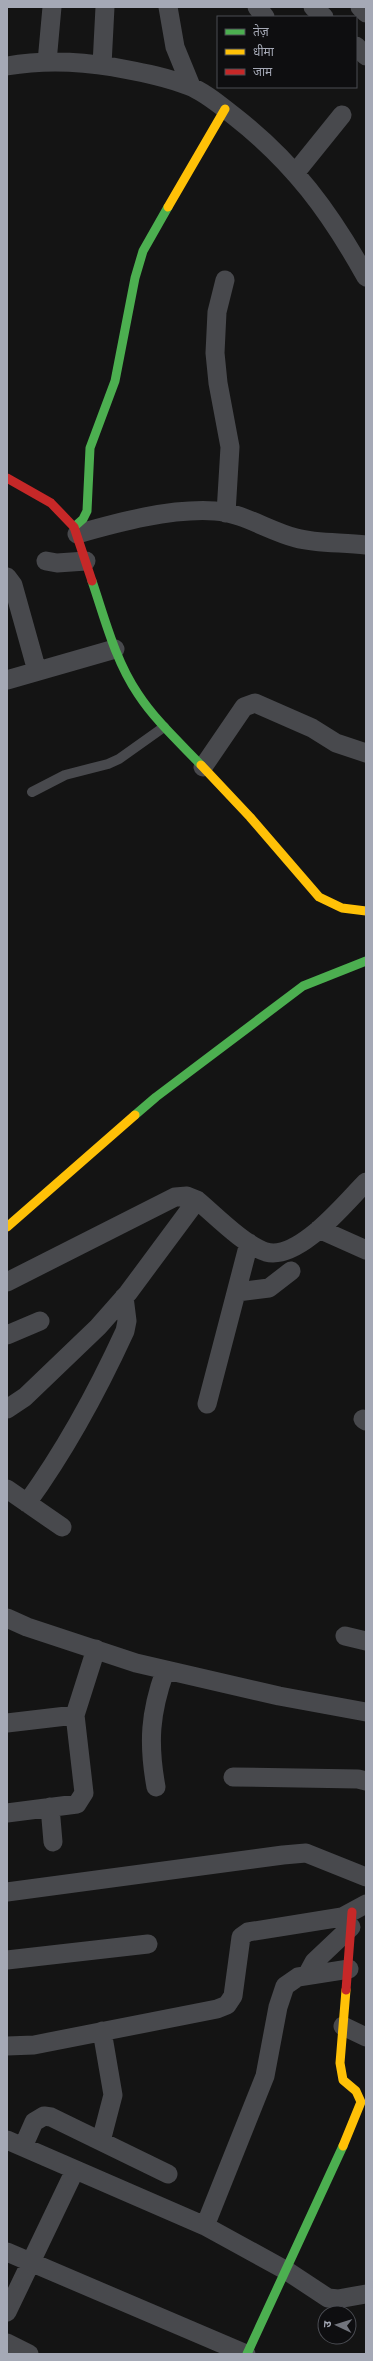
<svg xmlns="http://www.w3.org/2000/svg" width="373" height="2361" font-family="'Archivo Narrow','Noto Sans Devanagari',sans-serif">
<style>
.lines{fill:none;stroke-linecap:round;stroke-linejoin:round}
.lane{stroke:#48494d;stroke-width:10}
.street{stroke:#48494d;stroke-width:19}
.fast{stroke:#4caf50;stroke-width:9}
.slow{stroke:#ffc107;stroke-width:9}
.jam{stroke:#c62828;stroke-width:9}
</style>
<rect width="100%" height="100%" fill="#141414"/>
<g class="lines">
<!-- lane -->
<path class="lane" d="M32,792L65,775L108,764L119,759L164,727"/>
<!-- street -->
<path class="street" d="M168,7L175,47L191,86
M257,7L265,17
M313,7L324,17
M360,7L366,13
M356,46L366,56
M47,62L52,7
M102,65L105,7
M7,66C42,60 77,61 113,67C139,72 164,76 189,86C205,92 221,106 234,116C293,162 330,212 366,277
M296,172L342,115
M225,280L217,312L215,353L218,383L230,447L226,513
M77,534C119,522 171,508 215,511C243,513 269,531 296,538C318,544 343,542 366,545
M46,561L57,563L86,561
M7,577L13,585L37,671
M7,680L115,649
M203,767L244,707L255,703L312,728L336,743L366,753
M319,1229L366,1250
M7,1282L175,1197L187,1196L197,1200C215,1215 244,1245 266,1252C299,1261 345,1203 366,1182
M237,1292L269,1288L291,1271
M7,1335L40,1321
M207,1404L249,1243
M7,1409L25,1397L98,1327L128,1293L197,1200
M363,1419L366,1421
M7,1489L62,1527
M27,1503C66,1449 97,1392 125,1331L127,1321L124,1297
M7,1618L27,1627L136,1663L279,1696L366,1712
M345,1636L366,1641
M7,1723L75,1715
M233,1777L358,1779L366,1781
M156,1787C148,1743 150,1713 165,1671
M50,1807L53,1842
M7,1813L77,1804L84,1793L75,1715L96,1649
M7,1892L283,1855L306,1853L366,1877
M7,1960L148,1944
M307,1975L314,1962L351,1927
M343,2026L366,2037
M7,2046L34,2045L217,2009L227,2005L233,1996L241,1937L248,1932L342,1917L366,1904
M7,2140L205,2226L287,2271L328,2298L338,2299L366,2294
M101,2141L113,2095L102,2031
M23,2147L34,2122L44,2116L51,2117L168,2174
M205,2226L265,2076L278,2007L285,1986L298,1977L349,1969
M7,2252L246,2354
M7,2312L75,2170
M7,2343L29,2354"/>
<!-- fast -->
<path class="fast" d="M74,527L83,519L87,511L90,448L115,381L135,278L143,251L168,207
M92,581C105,619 115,660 138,694C155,720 179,742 201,765
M135,1115L156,1097L303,986L366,961
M247,2354L343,2146"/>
<!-- slow -->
<path class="slow" d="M168,207L225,109
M201,765L250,817L319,897L342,908L366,911
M7,1227L135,1115
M343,2146L361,2102L356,2091L343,2080L340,2063L346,1990"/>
<!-- jam -->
<path class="jam" d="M7,478L51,503L74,527L92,581
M346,1990L352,1912"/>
</g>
<!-- border -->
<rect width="373" height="2361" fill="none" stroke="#a5a9b6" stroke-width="16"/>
<!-- legend -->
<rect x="217" y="16" width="140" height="72" fill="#0e0e10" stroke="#4a4c52"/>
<rect x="225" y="29" width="20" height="6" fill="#4caf50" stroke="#4a4c52"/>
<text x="253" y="36" font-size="12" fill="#a5a9b6">तेज़</text>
<rect x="225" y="49" width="20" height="6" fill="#ffc107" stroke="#4a4c52"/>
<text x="253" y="56" font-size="12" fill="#a5a9b6">धीमा</text>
<rect x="225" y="69" width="20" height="6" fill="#c62828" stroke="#4a4c52"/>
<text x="253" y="76" font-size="12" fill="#a5a9b6">जाम</text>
<!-- north arrow -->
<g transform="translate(337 2325) rotate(274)"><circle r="19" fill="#0e0e10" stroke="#4a4c52"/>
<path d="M0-3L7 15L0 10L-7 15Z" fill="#72757d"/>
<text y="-6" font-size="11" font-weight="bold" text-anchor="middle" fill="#a5a9b6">उ</text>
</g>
</svg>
